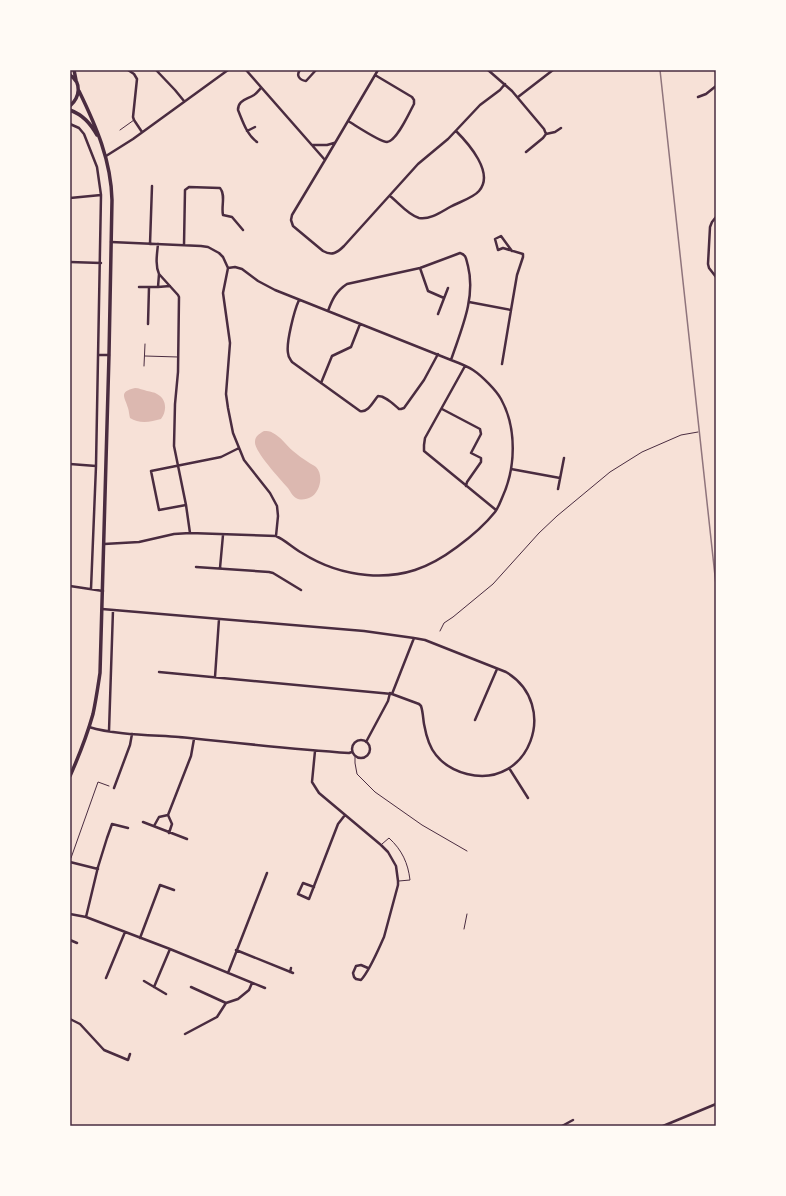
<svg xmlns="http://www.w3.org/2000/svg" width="786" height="1196" font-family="'IBM Plex Sans',sans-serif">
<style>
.water{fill:#dcb8b0}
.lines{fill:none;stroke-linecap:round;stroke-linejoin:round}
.path{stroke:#4a2c40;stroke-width:1}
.service{stroke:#4a2c40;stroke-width:1}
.minor{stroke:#4a2c40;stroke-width:2.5}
.secondary{stroke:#4a2c40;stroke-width:3.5}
.primary{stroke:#4a2c40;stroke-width:3.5}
.rail{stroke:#8f747c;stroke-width:1.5}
.neatline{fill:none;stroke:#4a2c40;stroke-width:1.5}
</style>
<rect width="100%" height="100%" fill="#f7e1d7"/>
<!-- water -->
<path class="water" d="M135,388C139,388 143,390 147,391C151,392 154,392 157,394C167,399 167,411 161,419C151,422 139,424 130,418C129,414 129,411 128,408C125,397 118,392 135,388Z
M264,431C267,431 270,431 273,433C281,437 286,445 293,451C298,455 303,459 308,462C310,464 314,465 316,467C324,475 320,492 311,497C307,499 301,501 296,498C292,496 290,490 287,487C280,479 254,451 255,442C255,436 259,434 264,431Z"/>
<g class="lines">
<!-- path -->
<path class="path" d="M440,631L444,623L453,617L493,584L539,533L557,516L610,472L642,452L681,435L698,432
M71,858L98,782L109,786"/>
<!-- service -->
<path class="service" d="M120,130L134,120
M145,356L178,357
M144,366L145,344
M355,757V763L357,774L375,792L422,825L467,851
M382,844L389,838C402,850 408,863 410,880L399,881
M464,929L467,914"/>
<!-- minor -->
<path class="minor" d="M128,70L134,74L137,79L133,117L134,120L142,132
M156,70L175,90L184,101
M246,70L325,160L378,70
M300,70C296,75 299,80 306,81L316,70
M488,70L512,91L544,129L546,134
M715,70L716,72
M518,97L553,70
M698,97L706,94L716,86
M348,121C355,125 380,142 387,142C397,141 409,113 414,104V100L412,97L375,75
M70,124L79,128L84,134L97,167L101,195L96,466L91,589
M247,131L255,127
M257,142C247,135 243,122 238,110C238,100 246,100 254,95C257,93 259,90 261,88
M312,145H327L334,143
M526,152L543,138L546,134L555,132L561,128
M106,156L133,139L228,70
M325,160L292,215L291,220L293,226L323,251C332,256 337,253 344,246L418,164L448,139L480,105L500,90L505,84
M390,196C399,203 408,215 419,218C430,220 441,212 450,207C459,202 473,198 479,191C495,173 468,143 456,131
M70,198L101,195
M716,217L712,222L710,227L708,264L709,268L716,277
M111,242L201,246L208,247L219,253L223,257L228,268L223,293L230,343L226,394L228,408L233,433L244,460L270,493L277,506L278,516L276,536
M150,244L152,186
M158,244C157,254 155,265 159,274L178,295L179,297L178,372L175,404L174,446L186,505L190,533
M184,245L185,190L189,187L220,188C226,195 221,206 223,215L232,217L243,230
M70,262L101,263
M420,268L428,291L444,298
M139,287H149
M158,287L170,286
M299,300C294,311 286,343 288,353C288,357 290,359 292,362L360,411C368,413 373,402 378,396C386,396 393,404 399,409H401L404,408L424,380L438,354
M469,302L511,310L517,275L523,257V254L503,248L498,250L495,239L501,236L512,251
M328,311C332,300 336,291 347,284L420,268L460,253C467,255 466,260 468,266C476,298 461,330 451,360
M438,314L448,288
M148,324L149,287H158L159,274
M98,355H109
M502,364L511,310
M465,366L425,438L424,445V451L496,510
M321,383L332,356L351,347L360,324
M442,409L480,429L481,434L471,453L481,458V462L467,482L466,486
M70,464L96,466
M511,469L560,478
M558,489L564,458
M186,505L159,510L151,471L221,457L239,448
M104,544L139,542L174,534L190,533L276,536C285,540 293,548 302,553C321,565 344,573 367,575C403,578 429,568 457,547C472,536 483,527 495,512C498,508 500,503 502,498C516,468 517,428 501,399C496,390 482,376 473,370C467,366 459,363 451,360L275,290L258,281L242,269L235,267L228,268
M196,567L269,572L273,573L301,590
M220,568L223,535
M70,586L103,591
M102,609L364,631L414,638L425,640L506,672C561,705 529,790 467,774C455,771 444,765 436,755C429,747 426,735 424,724C423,718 423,712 421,706L419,704L392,694L159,672
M215,677L219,619
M392,694L414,638
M475,720L497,669
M89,727C115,735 152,735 179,737C236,743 292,749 349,753L352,752
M109,731L113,610
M352 749a9 9 0 1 1 18 0a9 9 0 1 1-18 0Z
M366,742L388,701L390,693
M315,751L312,782L319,793L381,845L388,852L396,866L398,881V885L384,937C378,950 370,970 361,980L356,979L354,977L353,973L356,966L361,965L368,968
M509,768L528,798
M114,788L130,745L132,734
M143,822L187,839
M154,826L159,817L168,815
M169,833L172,824L168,815L191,756L194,739
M70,862L98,869
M314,887L303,883L298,894L309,899L338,824L345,815
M70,914L86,917L170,949L265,988
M86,917L98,867L107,838L112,824L128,828
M140,938L160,885L174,890
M70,940L77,943
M236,950L293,973
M290,972L291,968
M228,973L267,873
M106,978L125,932
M144,981L166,994
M154,987L170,949
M191,987L226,1003
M70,1019L80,1024L104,1050L128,1060L130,1054
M185,1034L217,1017L226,1003L238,999L249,990L252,983
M562,1126L573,1120
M663,1126L716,1104"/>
<!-- secondary -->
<path class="secondary" d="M70,110C83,115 90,123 97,135
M70,776C79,756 87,735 93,714C96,700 98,686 100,673L109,355L112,200C111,160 96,126 79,91"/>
<!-- primary -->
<path class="primary" d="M74,70L76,80
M70,75C82,83 80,97 70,106"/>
<!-- rail -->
<path class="rail" d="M660,70L716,585"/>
</g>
<!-- border -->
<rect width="786" height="1196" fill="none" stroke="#fffaf5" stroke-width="142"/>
<rect x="71" y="71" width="644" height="1054" class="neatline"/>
</svg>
